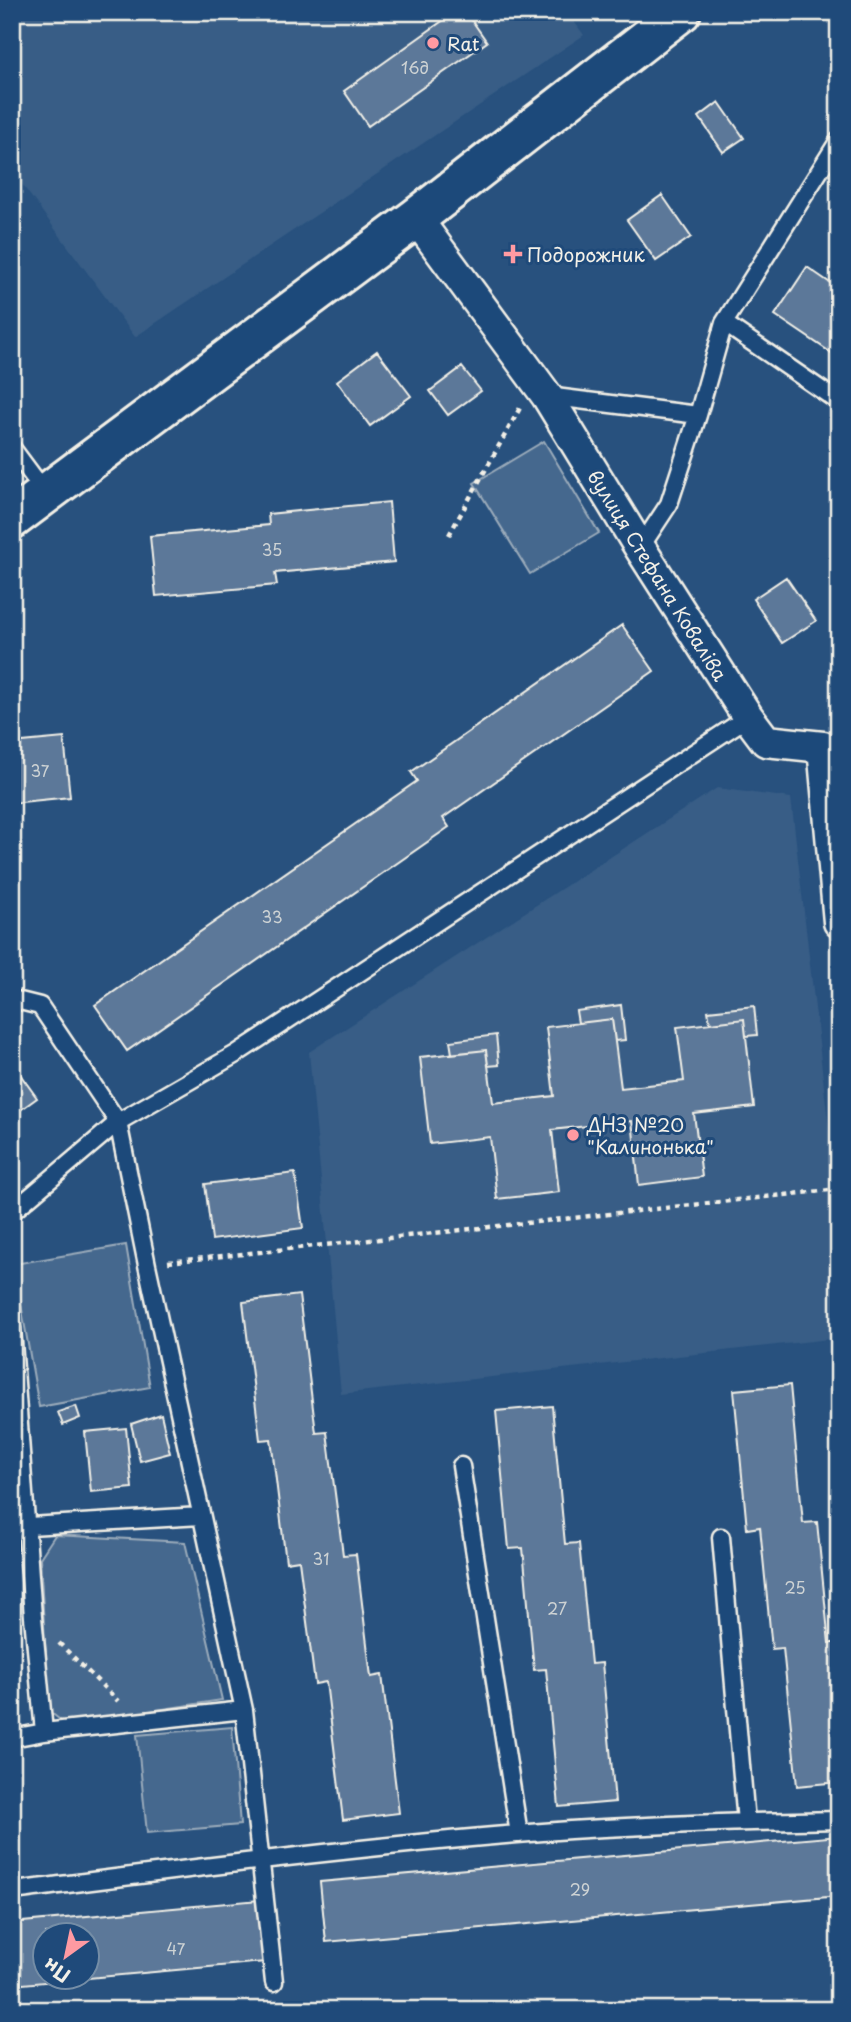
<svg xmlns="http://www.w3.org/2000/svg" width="851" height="2022" font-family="'Playpen Sans',sans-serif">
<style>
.built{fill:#375d86}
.green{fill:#45688e;stroke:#9cacbb;stroke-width:2}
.building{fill:#5b7899;stroke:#f4f1e8;stroke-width:2;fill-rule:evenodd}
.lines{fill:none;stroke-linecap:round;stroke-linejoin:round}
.lane-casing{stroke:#f4f1e8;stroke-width:21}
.street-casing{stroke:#f4f1e8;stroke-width:35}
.secondary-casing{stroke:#f4f1e8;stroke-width:44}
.path{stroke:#f4f1e8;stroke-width:4.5;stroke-dasharray:5 5;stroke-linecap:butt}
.lane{stroke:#1f4a7a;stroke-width:16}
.street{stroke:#1f4a7a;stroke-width:30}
.secondary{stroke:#1f4a7a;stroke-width:38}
.poi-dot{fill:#ff9aa2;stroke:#1f4a7a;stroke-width:2.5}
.labels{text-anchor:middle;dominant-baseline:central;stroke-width:6;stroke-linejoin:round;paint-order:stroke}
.number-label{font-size:16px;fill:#ced3d4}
.poi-label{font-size:19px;fill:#f4f1e8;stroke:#1f4a7a;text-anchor:start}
.street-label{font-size:19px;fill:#f4f1e8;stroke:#1f4a7a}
</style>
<rect width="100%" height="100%" fill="#28517e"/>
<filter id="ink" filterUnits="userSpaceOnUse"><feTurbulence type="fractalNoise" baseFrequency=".0143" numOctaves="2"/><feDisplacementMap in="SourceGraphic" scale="14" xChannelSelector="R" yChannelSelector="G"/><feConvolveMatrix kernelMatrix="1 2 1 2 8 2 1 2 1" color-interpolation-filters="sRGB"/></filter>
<g filter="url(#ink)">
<!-- built -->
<path class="built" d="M12,12H567L584,35L135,337L12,171Z
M717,788L791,798L839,1218V1338L341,1394L309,1052Z"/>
<!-- green -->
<path class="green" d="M544,441L599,533L530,574L474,483Z
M126,1245L150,1387L39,1407L14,1264Z
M55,1535L185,1542L222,1700L65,1724L49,1711L40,1558Z
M232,1727L240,1825L147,1833L137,1735Z"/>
<!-- building -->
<path class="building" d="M455,12H466L487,42L368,126L344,91Z
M719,102L744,138L723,152L699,117Z
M662,195L691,237L656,261L627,220Z
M807,267L839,289V358L775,315Z
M377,351L411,396L370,426L337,381Z
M462,367L481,391L448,415L430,391Z
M389,502L394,562L275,573L277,585L156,596L150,536L269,525L268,514Z
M786,577L816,621L782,643L753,599Z
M622,625L654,671L443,818L449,827L127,1051L95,1005L417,781L411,772Z
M64,738L70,797L12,803V743Z
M621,1005L625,1040L615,1041L612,1019L578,1023L576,1011Z
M754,1006L757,1035L746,1036L744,1019L710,1023L708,1011Z
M612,1019L621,1088L684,1081L677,1027L744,1019L754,1107L694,1114L702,1177L639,1185L632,1121L552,1130L559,1192L497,1199L490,1137L430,1144L420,1057L486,1050L493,1103L554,1096L546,1027Z
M496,1035L499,1065L488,1066L486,1050L452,1054L450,1041Z
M12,1063L37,1098L12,1116Z
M295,1173L303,1228L212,1240L205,1184Z
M299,1295L316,1433L327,1432L343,1555L356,1554L371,1677L382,1675L399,1813L343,1820L326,1682L315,1684L299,1560L286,1562L271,1439L260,1440L243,1302Z
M790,1385L803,1523L817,1522L829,1643H839V1782L797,1786L783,1648L772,1649L760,1527L747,1529L734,1390Z
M76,1406L80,1418L63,1425L58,1412Z
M552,1406L565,1544L579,1543L591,1664L602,1663L615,1802L559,1807L546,1669L534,1670L523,1548L509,1549L496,1411Z
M161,1414L170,1453L140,1461L131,1424Z
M126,1428L132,1488L91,1492L85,1432Z
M839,1836V1896L326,1942L320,1882Z
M259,1900L265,1962L12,1985V1923ZM46,1934H88V1976H46Z"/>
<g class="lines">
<defs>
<path id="lane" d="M724,323L839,402
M547,396L698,415L724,323L839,140
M12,448L47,495
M640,548L669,504L698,415
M12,999L40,1006L118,1122L147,1265L244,1710L274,1982
M12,1212L118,1122L236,1054L748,717
M12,1328L33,1617L44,1732
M461,1466L519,1834
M12,1527L201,1516
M721,1537L746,1822
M12,1738L44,1732L244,1710
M12,1891C180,1870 348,1848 517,1834C623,1825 732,1822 839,1820"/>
<path id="street" d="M416,218L547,396L640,548L748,717L766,741L823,747L839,922"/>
<path id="secondary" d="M12,519L416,218L681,12"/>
</defs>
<!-- lane casing -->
<use href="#lane" class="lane-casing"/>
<!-- street casing -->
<use href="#street" class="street-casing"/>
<!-- secondary casing -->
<use href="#secondary" class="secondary-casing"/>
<!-- path -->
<path class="path" d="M449,535L520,408
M168,1262L839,1189
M59,1643L118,1701"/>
<!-- lane -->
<use href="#lane" class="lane"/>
<!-- street -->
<use href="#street" class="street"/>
<!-- secondary -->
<use href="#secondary" class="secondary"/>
</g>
</g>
<!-- markers -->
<g class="poi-dot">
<circle cx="433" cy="43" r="7"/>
<path d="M509.5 243.5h7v7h7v7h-7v7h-7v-7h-7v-7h7z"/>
<circle cx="573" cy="1135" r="7"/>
</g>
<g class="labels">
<!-- number labels -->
<g class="number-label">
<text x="415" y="67">16д</text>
<text x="272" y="549">35</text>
<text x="40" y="770">37</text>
<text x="272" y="916">33</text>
<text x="321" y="1558">31</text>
<text x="795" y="1587">25</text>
<text x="557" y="1608">27</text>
<text x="580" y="1889">29</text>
<text x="176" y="1948">47</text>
</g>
<!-- poi labels -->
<g class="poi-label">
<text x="447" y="43">Rat</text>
<text x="527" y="254">Подорожник</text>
<text x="587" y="1124">ДНЗ №20<tspan x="587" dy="22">"Калинонька"</tspan></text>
</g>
<!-- street labels -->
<g class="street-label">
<text transform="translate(658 575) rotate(58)">вулиця Стефана Коваліва</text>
</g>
</g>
<!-- margin -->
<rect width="851" height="2022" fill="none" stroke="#1f4a7a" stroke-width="42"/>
<rect x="21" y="21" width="809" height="1980" fill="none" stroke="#f4f1e8" stroke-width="2.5" filter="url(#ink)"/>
<!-- north arrow -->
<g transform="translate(66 1956) rotate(213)"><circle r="33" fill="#1f4a7a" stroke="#748da6" stroke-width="2"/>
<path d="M0-5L12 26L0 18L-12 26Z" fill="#ff9aa2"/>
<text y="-10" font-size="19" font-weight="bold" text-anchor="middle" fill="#f4f1e8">Пн</text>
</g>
</svg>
